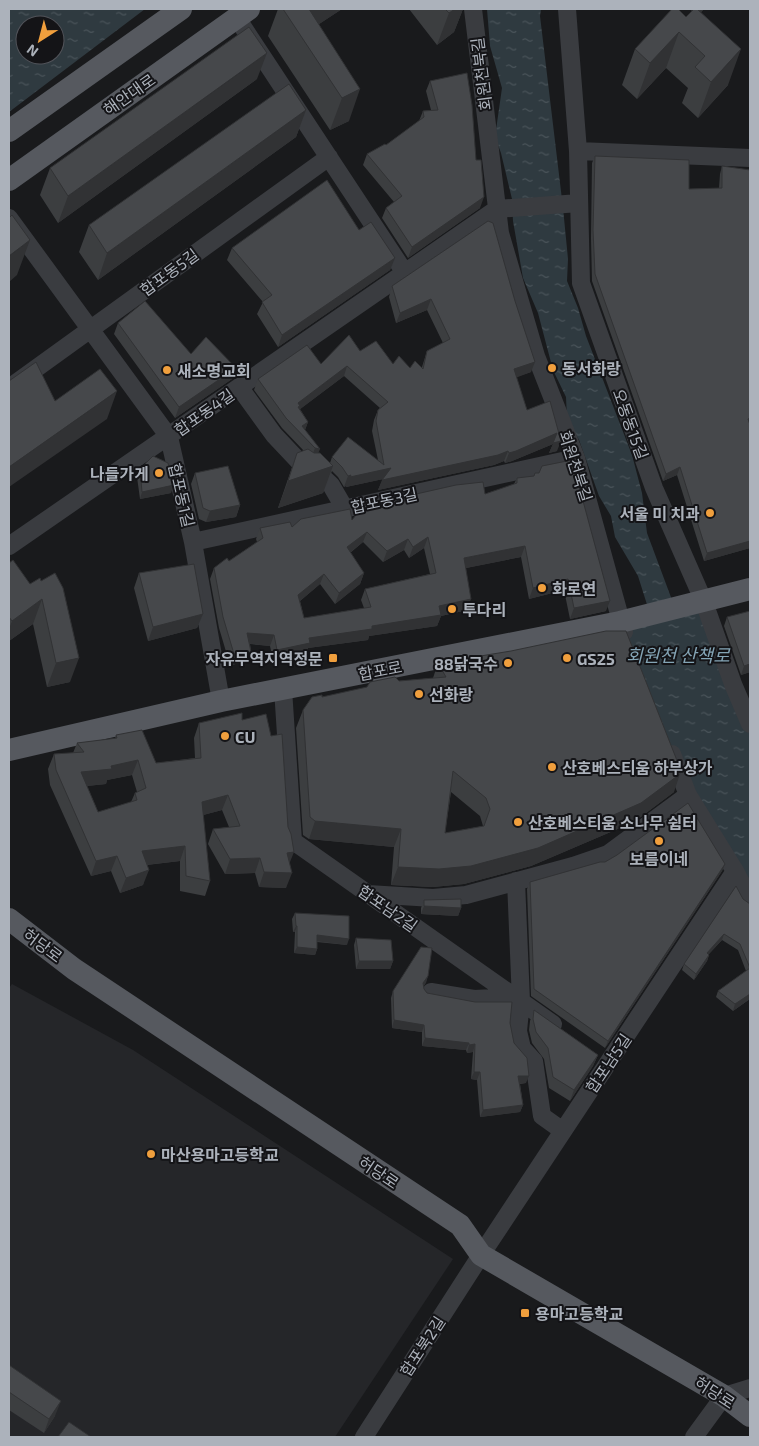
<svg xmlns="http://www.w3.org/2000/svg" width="759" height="1446" font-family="'Exo 2','Noto Sans KR',sans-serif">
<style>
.built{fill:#252629}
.water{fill:url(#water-ripples);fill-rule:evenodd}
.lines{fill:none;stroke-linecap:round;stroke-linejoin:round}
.minor{stroke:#3a3c40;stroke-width:18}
.major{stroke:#56595f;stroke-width:22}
.wall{fill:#3c3e40;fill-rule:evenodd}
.shaded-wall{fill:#313234}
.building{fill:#46484b;stroke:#313234;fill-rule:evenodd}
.poi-dot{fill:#f09f3d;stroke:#141417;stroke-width:2}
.labels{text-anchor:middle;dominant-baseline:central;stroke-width:4;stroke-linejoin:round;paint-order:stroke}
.street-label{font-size:16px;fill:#acb2bb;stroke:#141417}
.poi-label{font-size:16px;font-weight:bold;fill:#acb2bb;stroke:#141417;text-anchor:start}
.water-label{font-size:18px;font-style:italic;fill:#84a4b5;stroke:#141417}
</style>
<defs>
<pattern id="water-ripples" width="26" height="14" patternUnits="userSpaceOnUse" patternTransform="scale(1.25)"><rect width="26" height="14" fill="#2f3a40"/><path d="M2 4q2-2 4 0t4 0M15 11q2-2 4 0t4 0" fill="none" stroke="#4a545a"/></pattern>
</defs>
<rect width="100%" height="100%" fill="#191a1c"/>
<!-- built -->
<path class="built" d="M12,984L133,1050L453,1259L335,1437H9V988Z"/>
<!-- water -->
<path class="water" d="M9,9H145L9,112ZM25,25H55V55H25Z
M487,9H541L540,16L563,208L568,259L567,281L578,308L586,336L632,455L642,493L647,533L672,600L704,602L750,724V900L688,795L620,622L650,614L638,576L615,537L611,516L599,496L579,440L567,418L566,397L553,370L538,313L523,278L513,221L512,199L501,153L495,137L502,88L490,46Z"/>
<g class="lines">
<!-- minor -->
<path class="minor" d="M473,9L500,233L536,356L576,458L624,632
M567,9L578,151L750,158
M237,18L405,273
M578,151L581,283L654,488L704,602L733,684L750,724
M9,218L169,437L193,542L221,701
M9,388L329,157
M240,388L274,435L307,470L314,469L331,485L345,509
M193,542L576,458
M9,546L497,209L579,203
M283,689L293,841L553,1024
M672,754L688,795L735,871L750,900
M516,881L521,1001L518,1031L522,1048L534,1061L542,1116L563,1131
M368,894L433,898L466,895L573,866L608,854L688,795
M431,992L474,999L515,997
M364,1437L481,1255L735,871
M694,1437L724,1396L750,1388"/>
<!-- major -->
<path class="major" d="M9,131L181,9
M9,180L249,9
M9,750L221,701L620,622L750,589
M9,919L74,969L460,1225L481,1255L724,1396L750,1416"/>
</g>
<!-- wall -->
<path class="wall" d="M278,9H342L319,24L349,121L330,130L268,36Z
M409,9H463L454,32L437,45Z
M690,9H704L701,12L728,85L698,118L682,103L688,88L666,68L637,99L622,85L635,49L686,17L692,11Z
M257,79L58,223L40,195L50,168Z
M430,81L476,160L480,208L408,258L382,218L386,208L394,202L363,165L367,154L386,145L419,121L423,111L431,110L426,91Z
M306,110L296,137L98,280L79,252L89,225Z
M595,156L689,189L719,188L720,174L722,166L750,170V548L704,561L677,475L663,481L592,281L591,238L592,163Z
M488,221L531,372L516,377L527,410L550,401L557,451L549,453L553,444L512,461L505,463L504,461L494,465L378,490L383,479L346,487V486L344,487L338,477L332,471L323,493L278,508L297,453L304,451L282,428L254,390L258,379L321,364L360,351L393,364L410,368L422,367L427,351L443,343L427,310L396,323L389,297L392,286ZM344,376L380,408L378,410L374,420L372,431L378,460L332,457L330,463L318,453L305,430L308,422L300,409Z
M359,230L395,258L390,270L278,347L257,314L263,302L227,260L232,248Z
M118,323L191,354L236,368L232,379L175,418L114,334Z
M140,469L171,493L140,499L137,477Z
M195,473L240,505L236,517L206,522L199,519L191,484Z
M517,478L606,611L570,619L564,590L529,599L521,557L466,568L467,610L441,616L437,626L369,636L368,640L308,648L306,654L273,660L270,646L250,644L251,652L247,662L230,665L219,628L210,579L214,568L229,561L257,542L256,539L260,528L292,527L352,520L485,494L514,484ZM363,542L383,562L404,550L409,558L424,548L430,574L365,589L361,600L364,608L304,618L300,601L320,584L335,604L360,584L364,573L350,553Z
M9,563L30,584L40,578L70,682L47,687L33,624L9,641Z
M139,573L203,614L197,628L148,641L134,588Z
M727,617L750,672L741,675L724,626Z
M438,663L674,792L634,822L531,866L464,884L433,887L391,885L394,847L309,839L303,835L296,728L303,710L322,697L399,681L433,678ZM451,792L480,816L483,826L445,833Z
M242,720L289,863L286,888L259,887L255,873L225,874L208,844L213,829L229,827L222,810L203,815L210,881L205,896L180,891V861L147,865L143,885L120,893L111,871L91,876L50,785L48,769L54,754L73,753L77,743L115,739L116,735L156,763L195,758L194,738L199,723ZM132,775L137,792L135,793L131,802L98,812L87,786L106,784L107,780Z
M725,864L722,871L605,1048L531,996L527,889L530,882Z
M743,899L750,904V999L747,1001L733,1011L716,997L718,991L746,971L738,950L722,940L709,954V955L707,961L694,980L682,970L684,964Z
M424,900L461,908L458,916L421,914V908Z
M295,913L347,945L317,942V949L315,955L294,953L295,932H293L292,919Z
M356,938L393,961L390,969H356L354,945Z
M428,976L424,986V989L427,993L510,1023L514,1043L526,1083L520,1084L523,1105L520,1112L480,1117L477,1080L471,1079L473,1052L467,1053L466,1050L422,1046V1032L392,1028L391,998L393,991Z
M534,1010L598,1055L593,1066L570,1101L549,1088L544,1059L532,1043L529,1030L530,1021Z
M9,1365L55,1416L44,1433L9,1410Z"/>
<!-- shaded-wall -->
<path class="shaded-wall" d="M308,9H342L301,36Z
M455,9H463L454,32L437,45L449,13Z
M700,9H704L698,16Z
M679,32L666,68L637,99L650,63Z
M741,49L728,85L698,118L711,82Z
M267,53L257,79L58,223L68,196Z
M360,89L349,121L330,130L342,98Z
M306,110L296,137L98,280L107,253Z
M484,197L480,208L408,258L412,247Z
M30,240L17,275L9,282V256Z
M395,258L390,270L278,347L282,335Z
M431,299L427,310L396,323L400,313Z
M535,362L531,372L510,380L514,369Z
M347,366L344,376L299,410L298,403Z
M236,368L232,379L175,418L179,407Z
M117,391L107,419L9,487V467Z
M308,422L304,432L302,426Z
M557,433L561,441L557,451L549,453L553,444L512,461L505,463L509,453Z
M315,448L320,449L316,459H311Z
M508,451L504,461L494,465L378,490L382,480Z
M333,466L323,493L278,508L288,481Z
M680,467L677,475L663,481L666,474Z
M391,468L388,478L346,487V486L344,487L348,476Z
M174,485L171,493L140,499L142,492Z
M240,505L236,517L206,522L210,511Z
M367,532L363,542L343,558L347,547Z
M428,537L424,548L409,558L413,547Z
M408,539L404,550L383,562L387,551Z
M750,541V548L704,561L707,553Z
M525,546L521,557L461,569L464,558Z
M364,573L360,584L335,604L339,593Z
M324,574L320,584L294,606L298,595Z
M568,579L564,590L529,599L533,588Z
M42,599L33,624L9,641V629L12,621Z
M471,599L467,610L441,616L437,626L369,636L368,640L308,648L306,654L273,660L277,650L309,638L372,626L439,606Z
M610,601L606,611L570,619L574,608Z
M203,614L197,628L148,641L153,627Z
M247,633L274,635L270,646L244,643Z
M251,652L247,662L230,665L234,654Z
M79,658L70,682L47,687L56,663Z
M750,664V672L741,675L744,666Z
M138,760L132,775L107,780L106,784L76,787L81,772Z
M680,774L674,792L634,822L531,866L464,884L433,887L391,885L398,867Z
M228,795L222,810L196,817L202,802Z
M315,821L401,829L394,847L309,839Z
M185,846L180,861L136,866L142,851Z
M294,852L288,867L287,853Z
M117,856L111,871L91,876L96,861Z
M260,858L255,873L225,874L230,859Z
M725,864L722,871L605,1048L608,1041Z
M149,870L143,885L120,893L126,878Z
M264,872L292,873L286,888L259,887Z
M424,906L461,908L458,916L421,914Z
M296,926H297L295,932H293Z
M724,934L722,940L704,959L707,953Z
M317,935L349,939L347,945L315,941Z
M297,947L317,949L315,955L294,953Z
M709,955L707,961L694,980L696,974Z
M359,961H393L390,969H356Z
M428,976L426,983L420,991L423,983Z
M750,994V999L747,1001L733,1011L735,1004Z
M394,1020L424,1025L422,1032L392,1028Z
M425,1038L469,1043L466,1050L422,1046Z
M475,1044L473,1052L467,1053L469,1045Z
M598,1055L593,1066L570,1101L574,1090Z
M474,1072H480L477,1080L471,1079Z
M518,1076H529L526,1083L516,1084Z
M523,1105L520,1112L480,1117L483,1110Z
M61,1401L55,1416L44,1433L49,1419Z"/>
<!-- building -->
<path class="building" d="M283,9H309L360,89L342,98Z
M445,9H455L449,13Z
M672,9H678L686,17L694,9H697L741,49L711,82L695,67L705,56L679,32L650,63L635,49Z
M249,27L267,53L68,196L50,168Z
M467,73L472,105L476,160H481L484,197L412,247L386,208L402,196L367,154L385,144L386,145L424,117L423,111L438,110L430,81Z
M289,84L306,110L107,253L89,225Z
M595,156L689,160V189L722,188V166L750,170V418L748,419L750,425V541L707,553L680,467L666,474L595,274L593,230Z
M327,180L359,230L371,222L395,258L282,335L262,302L272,295L232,248Z
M12,215L30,240L9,256V218Z
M488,221L493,223L515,301L535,362L514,369L527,410L550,401L561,441L553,443L557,433L516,451L509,453L508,451L498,455L382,480L391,468L350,477L351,475L348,476L342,467L332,457L348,437L384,465L376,421L378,410L388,402L347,366L298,403L300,406L298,407L308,422L302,426L320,449L315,448L286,418L258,379L307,345L321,364L349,335L360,351L376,341L393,364L399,356L410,368L415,361L423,369L427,351L450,339L431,299L400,313L392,286Z
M145,301L191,354L206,337L236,368L179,407L118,323Z
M36,362L55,401L100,369L117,391L9,467V381Z
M308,449L314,453H320L333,466L288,481L297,453Z
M153,456L168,463L174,485L142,492L140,469Z
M572,460L610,601L574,608L568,579L533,588L525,546L464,558L471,599L439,606L441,615L372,626V629L309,638L310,643L277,650L274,635L247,633L251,652L234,654L223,617L214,568L227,558L229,561L263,538L260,528L290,522L292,527L301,519L350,509L352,520L363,506L456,485L483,482L485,494L517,483V478L534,476L535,473H539L542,466ZM367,532L387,551L408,539L413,547L428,537L436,573L365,589L371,607L304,618L298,595L324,574L339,593L364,573L347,547Z
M228,466L240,505L210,511L203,508L195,473Z
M13,560L30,584L40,578L41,581L55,573L63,588L79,658L56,663L42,599L12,621L9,617V563Z
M194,564L203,614L153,627L139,573Z
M750,611V664L744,666L727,617Z
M606,631H626L676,758L680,774L641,803L538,848L471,866L439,869L398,867L401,829L315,821L310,817L303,710L312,697L322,695V697L367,687L370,682L395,677L399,681L446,677L438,663L511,651ZM453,771L486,798L490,809L484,826L445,833Z
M242,713V720L266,714L271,736L282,734L288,827L291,834L294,852L287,853L292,873L264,872L260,858L230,859L213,829L240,826L228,795L202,802L210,881L186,876L185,846L142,851L149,870L126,878L117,856L96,861L56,770L54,754L84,752L77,743L117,738L116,735L142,730L156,763L201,758L199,723ZM138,760L146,788L135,793L137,800L98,812L81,772L112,769L111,766Z
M688,803L725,864L608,1041L534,989L530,882L600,862H605L617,855Z
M736,886L743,899L750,904V994L735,1004L718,991L750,968L740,944L724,934L707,953L709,955L696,974L684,964Z
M461,899V908L424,906V900Z
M295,913L349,916V939L317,935V949L297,947V926H296Z
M356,938L391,940L393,961H359Z
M421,947L432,948L428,976L423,983L424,989L427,993L475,1002H512L510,1023L514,1043L527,1058L529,1076H518L523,1105L483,1110L480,1072H474L475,1044L469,1045V1043L425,1038L424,1025L394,1020L393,991Z
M534,1010L598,1055L574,1090L553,1077L548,1048L536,1032L533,1019Z
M9,1365L61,1401L49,1419L9,1392Z
M69,1422L91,1437H58Z"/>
<!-- markers -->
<g class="poi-dot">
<circle cx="552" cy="368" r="5"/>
<circle cx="167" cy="370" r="5"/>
<circle cx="159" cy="473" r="5"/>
<circle cx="710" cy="513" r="5"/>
<circle cx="542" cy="588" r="5"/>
<circle cx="452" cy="609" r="5"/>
<rect x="328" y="653" width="10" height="10" rx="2.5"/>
<circle cx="567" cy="658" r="5"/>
<circle cx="508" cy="663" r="5"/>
<circle cx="419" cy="694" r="5"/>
<circle cx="225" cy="736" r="5"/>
<circle cx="552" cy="767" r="5"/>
<circle cx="518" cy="822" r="5"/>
<circle cx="659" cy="841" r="5"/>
<circle cx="151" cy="1154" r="5"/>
<rect x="520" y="1308" width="10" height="10" rx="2.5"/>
</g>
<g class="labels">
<!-- street labels -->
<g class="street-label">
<text transform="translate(481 74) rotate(-97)">회원천북길</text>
<text transform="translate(129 94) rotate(-35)">해안대로</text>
<text transform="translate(169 272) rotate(-36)">합포동5길</text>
<text transform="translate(204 412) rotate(-35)">합포동4길</text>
<text transform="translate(631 424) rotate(70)">오동동15길</text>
<text transform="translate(576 466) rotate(72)">회원천북길</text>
<text transform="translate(182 495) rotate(77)">합포동1길</text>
<text transform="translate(384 500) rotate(-12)">합포동3길</text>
<text transform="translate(380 670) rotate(-11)">합포로</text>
<text transform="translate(388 908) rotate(35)">합포남2길</text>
<text transform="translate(43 945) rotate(37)">허당로</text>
<text transform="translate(608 1063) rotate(-56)">합포남5길</text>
<text transform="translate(379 1172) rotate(34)">허당로</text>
<text transform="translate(422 1346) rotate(-57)">합포북2길</text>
<text transform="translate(715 1392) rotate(33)">허당로</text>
</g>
<!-- poi labels -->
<g class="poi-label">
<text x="562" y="368">동서화랑</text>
<text x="177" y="370">새소명교회</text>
<text x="149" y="473" text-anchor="end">나들가게</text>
<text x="700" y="513" text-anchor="end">서울 미 치과</text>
<text x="552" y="588">화로연</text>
<text x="462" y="609">투다리</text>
<text x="323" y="658" text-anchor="end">자유무역지역정문</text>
<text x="577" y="658">GS25</text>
<text x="498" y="663" text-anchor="end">88닭국수</text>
<text x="429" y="694">선화랑</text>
<text x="235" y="736">CU</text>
<text x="562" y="767">산호베스티움 하부상가</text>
<text x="528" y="822">산호베스티움 소나무 쉼터</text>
<text x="659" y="858" text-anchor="middle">보름이네</text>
<text x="161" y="1154">마산용마고등학교</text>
<text x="535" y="1313">용마고등학교</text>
</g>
<!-- water labels -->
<g class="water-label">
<text x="678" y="655">회원천 산책로</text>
</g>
</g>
<!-- border -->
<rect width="759" height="1446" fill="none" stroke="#acb2bb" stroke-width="20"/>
<!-- north arrow -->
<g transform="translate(40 40) rotate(216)"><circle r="24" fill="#141417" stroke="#515359"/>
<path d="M0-4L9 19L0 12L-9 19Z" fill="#f09f3d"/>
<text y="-8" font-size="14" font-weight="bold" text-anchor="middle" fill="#acb2bb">N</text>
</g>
</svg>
